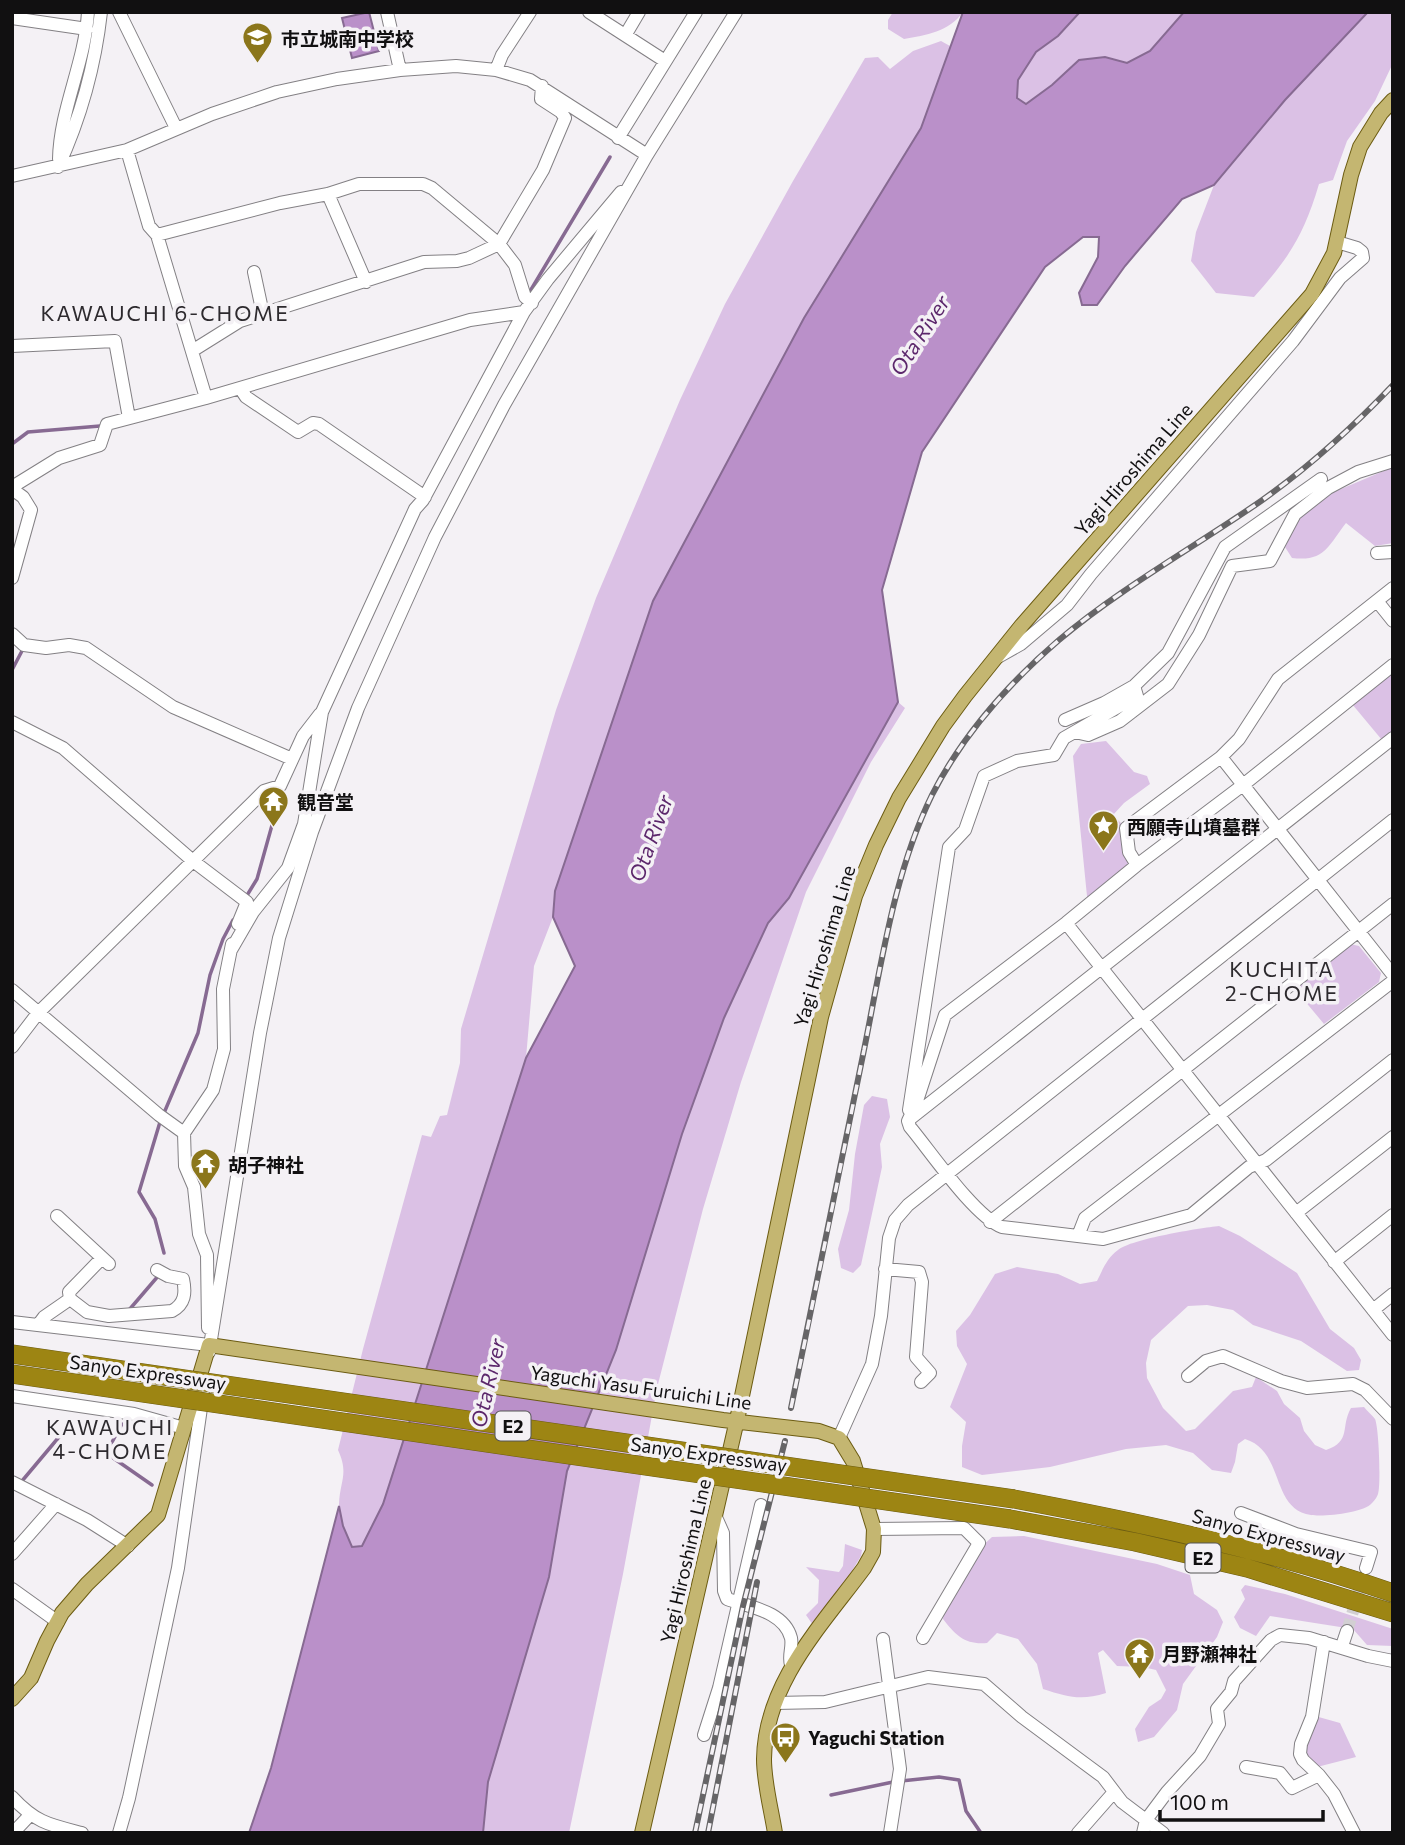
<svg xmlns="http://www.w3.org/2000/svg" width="1405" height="1845" font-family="Commissioner,'Noto Sans JP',sans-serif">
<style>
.green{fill:#dbc1e5}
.water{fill:#ba90c9;stroke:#876a92;stroke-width:2}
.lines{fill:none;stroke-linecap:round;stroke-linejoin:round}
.stream{stroke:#876a92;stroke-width:3.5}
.minor-tunnel{stroke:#d2cfd3;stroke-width:12;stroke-dasharray:12 6;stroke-linecap:butt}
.minor-casing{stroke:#838084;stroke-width:14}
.major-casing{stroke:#6c5c12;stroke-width:16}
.highway-casing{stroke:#6c5c12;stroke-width:19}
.minor{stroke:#fff;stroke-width:12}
.major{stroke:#c4b671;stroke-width:14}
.highway{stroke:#9d8513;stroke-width:18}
.rail-casing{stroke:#666567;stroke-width:6}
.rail{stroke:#f4f1f5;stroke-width:3.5;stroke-dasharray:10;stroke-linecap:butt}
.highway-bridge-casing{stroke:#6c5c12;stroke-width:19;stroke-linecap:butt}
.highway-bridge{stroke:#9d8513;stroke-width:18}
.labels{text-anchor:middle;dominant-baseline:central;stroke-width:7;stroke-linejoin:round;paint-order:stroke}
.shield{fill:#f4f1f5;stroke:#555455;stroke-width:2}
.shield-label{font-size:18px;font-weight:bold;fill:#111011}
.poi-label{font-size:19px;font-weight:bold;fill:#111011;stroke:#f4f1f5;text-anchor:start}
.street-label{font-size:19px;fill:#111011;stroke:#f4f1f5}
.neighbourhood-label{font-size:21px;letter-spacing:2px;fill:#2d2a2e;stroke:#f4f1f5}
.water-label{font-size:21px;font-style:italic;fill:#5c276c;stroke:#f4f1f5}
</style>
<rect width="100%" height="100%" fill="#f4f1f5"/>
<!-- green -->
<path class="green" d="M893,12H963C949,32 926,35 904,39L888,29V20Z
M1080,12H1184L1150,51L1127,63L1105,57L1052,85L1026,104L1017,98L1018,80L1036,52L1058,36Z
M1368,12H1393V63L1375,101L1347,141L1333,180L1319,184C1304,235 1289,258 1254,297L1216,293L1191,261L1196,232L1214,185L1285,100Z
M941,41L950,46L921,128L804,318L653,601L555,891L553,917L534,966L526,1058L512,1107L383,1504L362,1546L352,1547C346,1533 339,1519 339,1504C340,1480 349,1474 338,1450L363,1349L422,1135L431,1137L440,1116L447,1115L460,1063L461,1029L556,710L596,598L680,400L725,304L793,181L865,58L878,57L890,69L913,51Z
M1393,467V543L1375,546L1346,523C1328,546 1325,562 1292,558L1285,547L1300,517L1334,492Z
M1393,673V731L1382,740L1352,704Z
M898,702L905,708L871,762L806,892L741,1082L703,1209L657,1388L623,1574L569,1833H483L488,1782L549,1577L567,1471L616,1350L682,1134L724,1018L768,923L789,898Z
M1106,741L1134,772L1147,776L1150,784L1124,803L1113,815L1126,828L1137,865L1088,906L1073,756L1081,744Z
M1350,944L1359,946L1381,973L1379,982L1324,1024L1294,988Z
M872,1096L887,1099L890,1117L880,1144L882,1167L861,1265L853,1273L841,1268L838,1249L849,1210L855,1154L864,1105Z
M1219,1226L1240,1236L1297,1273L1330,1329L1354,1348L1361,1360L1359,1370L1347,1371L1301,1341L1253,1325L1233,1310L1207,1305L1188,1306L1151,1340L1146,1363L1147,1378L1163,1408L1186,1431L1195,1429L1233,1391L1252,1387L1256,1377L1277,1391L1284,1404L1300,1418L1304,1431L1315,1445L1326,1450C1352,1441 1340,1427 1351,1408L1364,1407C1367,1411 1372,1415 1375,1419C1379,1428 1381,1485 1378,1494C1377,1497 1375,1500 1372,1503C1364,1513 1324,1517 1311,1515C1270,1509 1285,1451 1245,1439L1238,1444L1235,1462L1231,1473L1212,1470L1193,1453L1166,1445L1126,1449L1050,1467L982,1475L962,1467V1446L966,1422L950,1407L967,1364L957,1346L956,1331L970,1315L995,1274L1017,1267L1058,1274L1080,1284L1097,1281C1103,1269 1107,1258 1118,1250C1131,1239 1200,1228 1219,1226Z
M1024,1536L1157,1564L1190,1575L1194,1594L1217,1610L1223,1622L1217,1637L1183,1684L1177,1710L1154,1737L1138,1742L1135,1729L1149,1707L1161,1699L1166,1690L1156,1670L1143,1667L1117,1666L1103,1650L1098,1653L1106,1693C1081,1701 1068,1697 1043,1689L1037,1664L1018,1639L997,1633L987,1643C966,1645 956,1636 943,1619C947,1593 972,1554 992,1537Z
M845,1544L862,1550L861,1556L839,1592L813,1625L806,1615L818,1603L819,1580L806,1567L839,1572L843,1566Z
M1245,1585L1285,1594L1393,1629V1646L1367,1645L1353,1629L1270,1616L1256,1636L1240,1628L1234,1617L1245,1599L1241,1590Z
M1315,1716L1340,1723L1356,1757L1317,1767L1305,1755L1308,1731Z"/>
<!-- water -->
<path class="water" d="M369,12L379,51L352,58L342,18Z
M963,12H1080L1058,36L1036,52L1018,80L1017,98L1026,104L1052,85L1079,60L1105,57L1127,63L1150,51L1184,12H1368L1285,100L1214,185L1182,199L1125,266L1097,305H1082L1079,293L1098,257L1099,237H1083L1045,267L922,452L882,590L898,702L789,898L768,923L724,1018L682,1134L616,1350L567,1471L549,1577L488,1782L483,1833H249L271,1768L339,1506L343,1526L352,1547L362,1546L383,1504L526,1058L575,966L553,917L555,891L653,601L804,318L921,128Z"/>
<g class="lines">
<!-- stream -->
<path class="stream" d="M529,293L610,157
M12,444L28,432L100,426
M12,670L23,649
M246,897L257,879L281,793
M164,1113L198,1033L210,975L223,939L233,920
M160,1122L139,1192L155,1219L164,1253
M129,1310L159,1275
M122,1424L106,1453L152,1485
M22,1481L59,1437L70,1420
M901,1781L939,1777L959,1780L966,1811L981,1833
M831,1795L893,1782"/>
<!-- minor-tunnel -->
<path class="minor-tunnel" d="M1347,1631L1364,1575"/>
<defs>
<path id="minor" d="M119,12L176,128
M387,12L400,70
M589,12L665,61
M12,18L87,29
M626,34L639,12
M496,70L502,55L530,12
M618,138L696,12
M127,150L149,226L157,235L206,398
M59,159C60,109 85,63 88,12
M58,167C81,117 95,66 101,12
M12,176L127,150L212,114L277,92L337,79L400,70L456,66L496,70L530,80L647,155
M328,194L366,282
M157,235L280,203L328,194L359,184H423L432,188L499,244L515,265L525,297L532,303
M254,272L263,314
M12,346L115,341L129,418
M192,351L240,321L424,262L457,261L469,258L499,244L543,170L565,118L561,112L541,99L542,86
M240,388L246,397L298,432L313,423L319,424L425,497
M12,487L59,458L100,445L107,424L206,398L470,320L524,312
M12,489L23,497L31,510L12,578
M1377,553L1393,552
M1377,601L1393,621
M12,634L24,645L46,648L69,645L86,648L173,707L292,759
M998,657L1021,644L1067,605L1091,574L1293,341L1340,278L1363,258L1362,252L1357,248L1337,242
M1393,665L1243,785L1137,865L1066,923L945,1015L916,1104L908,1121L910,1127C931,1152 974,1216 1002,1227L1103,1239L1191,1215L1249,1167L1266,1160L1393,1060
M1065,720L1104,703L1134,686
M12,722L63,748L193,861L247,902L238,924
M1075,732L1088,735L1120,721L1168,684L1199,635L1232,566L1270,561L1295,514L1328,488L1358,472L1393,461
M1221,757L1393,975
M1137,865L1129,852L1126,828L1221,757L1239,739L1278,679L1393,588
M1066,923L1393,1335
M231,950L253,912L288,868L304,824L322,712L415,509L423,500L524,312L548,279L621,192
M12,990L159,1115L184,1133
M12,1047L38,1013L253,802L264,791L280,786L303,736L320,714
M909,1110L949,847L965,830L984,776L1017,761L1054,755L1064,738L1137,696L1134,686L1168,653L1225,547L1321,479
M911,1118L1393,738
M1296,1213L1393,1137
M57,1216L109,1264
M990,1222L1393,904
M1078,1236L1085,1218L1393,981
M1334,1262L1393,1215
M885,1269L919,1272L922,1282L916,1357L930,1373L921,1382
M70,1299L69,1292L102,1258
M1373,1310L1393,1294
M12,1322L209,1345
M38,1325L44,1317L70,1299L87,1312L109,1316L172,1311C185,1304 186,1293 183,1279L168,1276L157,1270
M208,1328L207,1255L199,1234L194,1187L185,1166L184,1133L213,1090L224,1049L223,989L232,944
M209,1352L260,1033L279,938L312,832L358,708L435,537L504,405L647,155L736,12
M1188,1376L1206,1361L1223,1356L1281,1381L1307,1388L1353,1384L1365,1390L1393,1419
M12,1396L134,1414L184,1428
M839,1438L872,1364L881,1316L889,1238L895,1220L908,1205L1393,820
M12,1482L87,1520L128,1546
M1241,1513L1296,1534L1371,1552L1366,1568
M715,1515L723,1533L724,1591L727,1599C749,1607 784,1611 791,1638C793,1647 788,1656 791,1665
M874,1529L964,1528L979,1543L923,1638
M12,1554L56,1504
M12,1589L58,1622
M883,1639L900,1769L890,1833
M1324,1642L1312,1717L1301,1744L1300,1754L1303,1760L1319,1775L1334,1794L1354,1833
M1342,1646L1347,1631
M775,1703L825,1702L928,1677L984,1684L1022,1717L1103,1777L1122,1802L1163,1833
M704,1735L719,1688L761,1505
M1246,1767L1280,1773L1292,1788L1319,1775
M12,1797C36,1823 50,1825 82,1833
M13,1833L30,1815
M119,1833L129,1798L178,1568L203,1394
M1078,1833L1114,1792
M1143,1833L1146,1820L1167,1792L1200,1756L1219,1724L1217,1709L1231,1692L1234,1681L1271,1640L1280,1635L1309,1638L1368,1656L1393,1661"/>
<path id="major" d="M12,1699L31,1678L47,1641L62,1613L87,1584L158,1515L209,1345L723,1420L819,1431L839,1438L853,1461L874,1529L873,1552L864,1568C822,1625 765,1683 764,1759C764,1783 771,1808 775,1833
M642,1833L737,1420L821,1017L855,896L876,845L899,798L943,726L965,696L1022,625L1312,294L1334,253L1351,175L1360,147L1381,113L1393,100"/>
<path id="highway" d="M1014,1499C1142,1523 1269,1550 1393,1593
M1010,1519L1135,1542L1247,1568L1393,1613"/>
</defs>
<!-- minor casing -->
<use href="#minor" class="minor-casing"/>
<!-- major casing -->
<use href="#major" class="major-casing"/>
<!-- highway casing -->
<use href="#highway" class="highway-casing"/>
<!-- minor -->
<use href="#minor" class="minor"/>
<!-- major -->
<use href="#major" class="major"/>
<!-- highway -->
<use href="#highway" class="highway"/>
<defs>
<path id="rail" d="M791,1408C816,1288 840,1169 864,1050C881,966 894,872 932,795C962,736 1009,683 1059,640C1119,589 1196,546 1261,501C1309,467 1352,428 1393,385
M695,1833L743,1606L785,1441
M708,1833L757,1582"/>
</defs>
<!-- rail casing -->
<use href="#rail" class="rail-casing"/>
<!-- rail -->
<use href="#rail" class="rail"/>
<defs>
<path id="highway-bridge" d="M12,1354L1014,1499
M12,1374L1010,1519"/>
</defs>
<!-- highway-bridge casing -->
<use href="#highway-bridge" class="highway-bridge-casing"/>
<!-- highway-bridge -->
<use href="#highway-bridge" class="highway-bridge"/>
</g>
<!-- icons -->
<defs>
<symbol id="school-pin" viewBox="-11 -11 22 30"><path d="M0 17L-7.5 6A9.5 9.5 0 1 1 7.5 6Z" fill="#8b761b" stroke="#f4f1f5"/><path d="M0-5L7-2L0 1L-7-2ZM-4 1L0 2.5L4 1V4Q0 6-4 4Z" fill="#fff"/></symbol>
<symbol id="temple-pin" viewBox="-11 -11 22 30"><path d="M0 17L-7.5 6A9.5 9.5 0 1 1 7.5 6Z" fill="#8b761b" stroke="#f4f1f5"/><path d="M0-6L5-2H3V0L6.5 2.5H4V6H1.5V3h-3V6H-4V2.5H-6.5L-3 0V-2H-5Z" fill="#fff"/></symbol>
<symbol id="sight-pin" viewBox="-11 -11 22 30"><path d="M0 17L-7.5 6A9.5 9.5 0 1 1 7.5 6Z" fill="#8b761b" stroke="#f4f1f5"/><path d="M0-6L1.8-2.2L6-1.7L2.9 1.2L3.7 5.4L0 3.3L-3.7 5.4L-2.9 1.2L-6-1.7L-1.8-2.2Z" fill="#fff"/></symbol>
<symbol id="bus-pin" viewBox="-11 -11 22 30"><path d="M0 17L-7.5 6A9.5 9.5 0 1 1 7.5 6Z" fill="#8b761b" stroke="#f4f1f5"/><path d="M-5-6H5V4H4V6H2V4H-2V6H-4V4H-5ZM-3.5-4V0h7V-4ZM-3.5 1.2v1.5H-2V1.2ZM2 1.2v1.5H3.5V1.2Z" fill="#fff"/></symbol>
</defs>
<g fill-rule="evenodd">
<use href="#school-pin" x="240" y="20" width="35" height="47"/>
<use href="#temple-pin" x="256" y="784" width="35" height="47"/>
<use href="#sight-pin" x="1086" y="808" width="35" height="47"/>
<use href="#temple-pin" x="188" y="1146" width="35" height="47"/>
<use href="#temple-pin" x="1122" y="1636" width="35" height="47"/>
<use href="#bus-pin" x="768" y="1720" width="35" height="47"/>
</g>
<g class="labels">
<!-- shield labels -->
<g class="shield">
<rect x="495.5" y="1411.5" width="35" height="29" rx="5"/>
<rect x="1185.5" y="1543.5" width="35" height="29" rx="5"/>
</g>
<g class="shield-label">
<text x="513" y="1426">E2</text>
<text x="1203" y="1558">E2</text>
</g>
<!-- poi labels -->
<g class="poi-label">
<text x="281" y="38">市立城南中学校</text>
<text x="297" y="801">観音堂</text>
<text x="1127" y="826">西願寺山墳墓群</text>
<text x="228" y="1164">胡子神社</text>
<text x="1162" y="1653">月野瀬神社</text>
<text x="808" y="1737">Yaguchi Station</text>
</g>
<!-- street labels -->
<g class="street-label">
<text transform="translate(1133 469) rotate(-49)">Yagi Hiroshima Line</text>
<text transform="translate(824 946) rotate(-73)">Yagi Hiroshima Line</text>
<text transform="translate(148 1372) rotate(8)">Sanyo Expressway</text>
<text transform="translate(641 1387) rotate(8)">Yaguchi Yasu Furuichi Line</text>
<text transform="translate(709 1454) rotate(8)">Sanyo Expressway</text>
<text transform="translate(1269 1535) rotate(15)">Sanyo Expressway</text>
<text transform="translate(685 1561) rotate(-77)">Yagi Hiroshima Line</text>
</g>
<!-- neighbourhood labels -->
<g class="neighbourhood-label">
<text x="165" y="312">KAWAUCHI 6-CHOME</text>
<text x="1282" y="968">KUCHITA<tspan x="1282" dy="24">2-CHOME</tspan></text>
<text x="110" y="1426">KAWAUCHI<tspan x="110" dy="24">4-CHOME</tspan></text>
</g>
<!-- water labels -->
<g class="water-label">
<text transform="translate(919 335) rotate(-57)">Ota River</text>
<text transform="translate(650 838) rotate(-70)">Ota River</text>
<text transform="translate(487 1383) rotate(-77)">Ota River</text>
</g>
</g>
<!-- border -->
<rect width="1405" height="1845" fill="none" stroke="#111011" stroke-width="28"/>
<!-- scale -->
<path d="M1160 1810v10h163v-10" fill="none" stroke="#111011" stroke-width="3.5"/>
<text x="1170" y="1810" font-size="21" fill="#111011" stroke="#f4f1f5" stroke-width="5" paint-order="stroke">100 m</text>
</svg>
